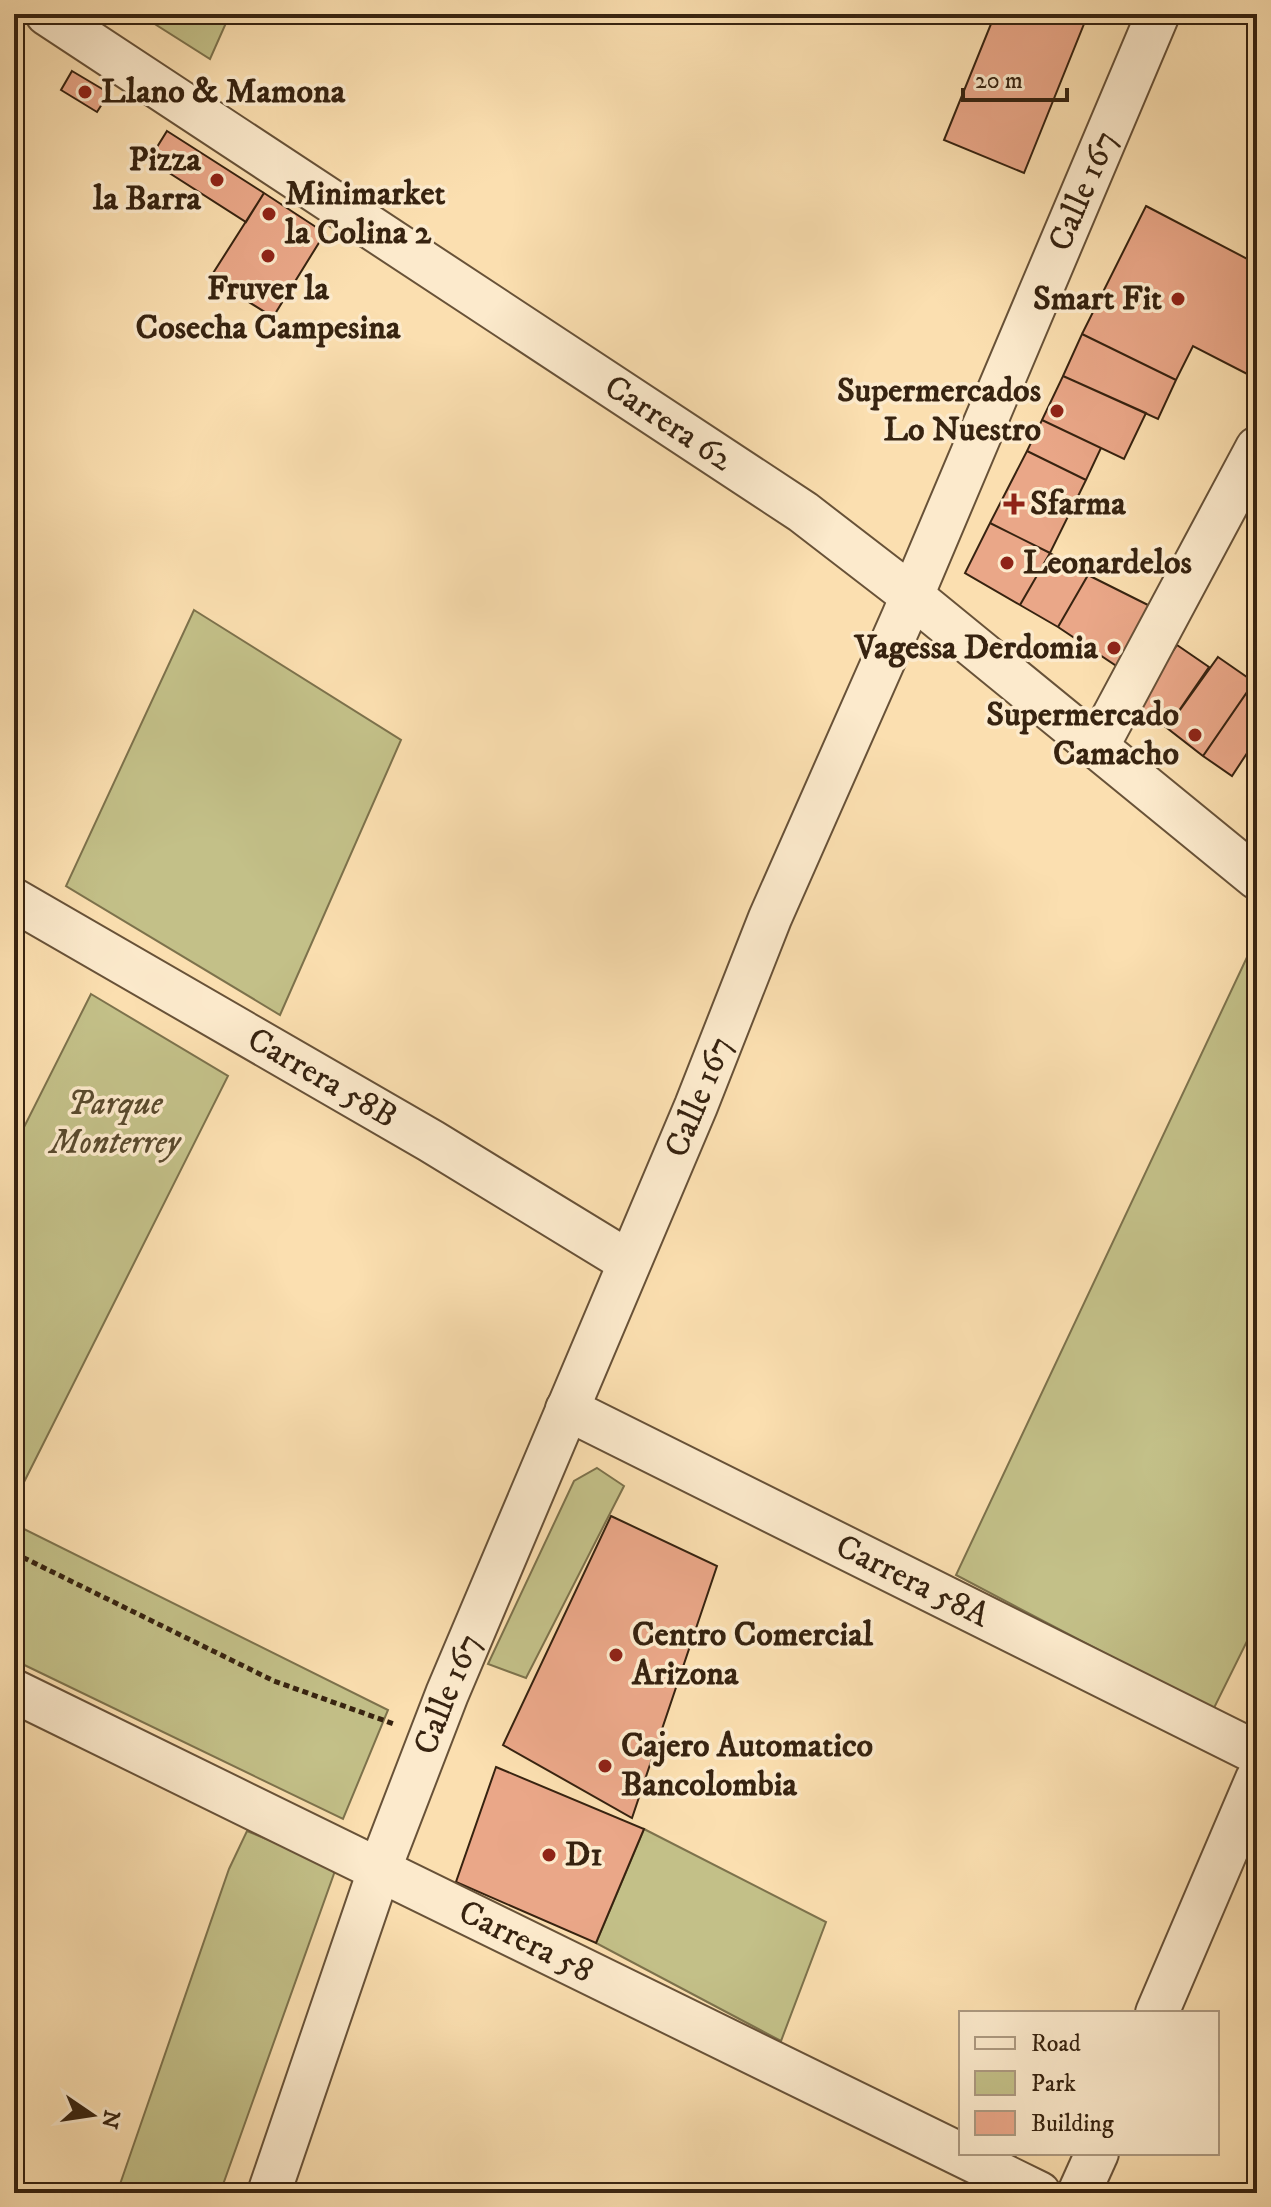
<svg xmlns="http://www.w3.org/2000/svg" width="1271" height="2207" font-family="'IM FELL DW Pica',serif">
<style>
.green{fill:#c3c088;stroke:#7d724c;stroke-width:2}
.building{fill:#eaa788;stroke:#372310;stroke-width:2}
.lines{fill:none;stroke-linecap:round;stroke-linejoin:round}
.minor-casing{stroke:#685238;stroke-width:46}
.path{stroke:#372310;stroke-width:5;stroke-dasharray:6 4;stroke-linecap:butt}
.minor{stroke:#fceacc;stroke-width:42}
.poi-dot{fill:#8f2418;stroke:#fceacc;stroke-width:3}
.labels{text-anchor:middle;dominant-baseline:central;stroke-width:7;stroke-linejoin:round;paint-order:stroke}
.poi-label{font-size:34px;font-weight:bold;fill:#372310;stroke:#fceacc;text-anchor:start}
.street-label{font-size:34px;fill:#372310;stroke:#fceacc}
.park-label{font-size:34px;font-style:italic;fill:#5a4a2e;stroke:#fceacc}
</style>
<rect width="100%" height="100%" fill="#fbdfb0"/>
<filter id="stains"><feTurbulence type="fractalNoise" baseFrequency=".0025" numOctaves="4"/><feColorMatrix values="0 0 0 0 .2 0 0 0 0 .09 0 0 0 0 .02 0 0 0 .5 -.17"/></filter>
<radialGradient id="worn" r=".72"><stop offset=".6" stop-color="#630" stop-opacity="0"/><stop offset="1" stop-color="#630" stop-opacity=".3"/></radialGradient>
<!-- green -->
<path class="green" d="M139,14H230L210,59Z
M194,610L401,740L280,1015L66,886Z
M1257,936V1621L1213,1710L956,1575Z
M91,994L228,1076L14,1502V1147Z
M597,1468L624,1486L526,1678L488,1664L574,1481Z
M14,1524L388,1710L343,1819L14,1660Z
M644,1829L826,1922L781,2041L596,1943Z
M247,1831L336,1868L220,2193H117L229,1869Z"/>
<!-- building -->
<path class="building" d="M995,14H1088L1024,173L944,140Z
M72,71L109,93L97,112L61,90Z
M167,131L264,193L246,222L149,160Z
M264,193L325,233L273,317L210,278Z
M1146,206L1257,264V379L1193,346L1176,380L1082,334Z
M1082,334L1176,380L1158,419L1063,376Z
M1063,376L1146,413L1124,459L1042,420Z
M1042,420L1101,448L1086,480L1027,451Z
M1027,451L1086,480L1050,553L990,523Z
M990,523L1050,553L1020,605L965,573Z
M1050,553L1088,575L1058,627L1020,605Z
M1088,575L1156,609L1121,669L1058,627Z
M1177,645L1209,667L1167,728L1135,707Z
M1218,657L1254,682L1203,756L1167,728Z
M1254,682L1257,684V738L1232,776L1203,756Z
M611,1516L717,1566L632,1818L503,1745Z
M496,1767L644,1829L596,1943L456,1882Z"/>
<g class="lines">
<defs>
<g id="minor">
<path id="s1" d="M47,14L803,512L912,596L1257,878"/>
<path d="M1097,747L1257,448"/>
<path id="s2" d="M14,900L431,1141L629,1262"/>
<path id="s3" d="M567,1409L1257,1753"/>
<path id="s4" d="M14,1691L1039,2193"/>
<path d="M1157,2013L1257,1779"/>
<path id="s5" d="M269,2193L380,1868L447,1694L696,1106L770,918L903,617L1158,14"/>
<path d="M1079,2193L1097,2153"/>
</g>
</defs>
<!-- minor casing -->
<use href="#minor" class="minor-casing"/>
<!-- path -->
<path class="path" d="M14,1553L274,1681L394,1724"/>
<!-- minor -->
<use href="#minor" class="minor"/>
</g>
<!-- markers -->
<g class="poi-dot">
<circle cx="85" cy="92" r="8"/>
<circle cx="217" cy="180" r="8"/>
<circle cx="269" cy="214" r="8"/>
<circle cx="268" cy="256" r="8"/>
<circle cx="1178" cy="299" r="8"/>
<circle cx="1057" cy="411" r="8"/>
<path d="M1010 492h8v8h8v8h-8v8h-8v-8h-8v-8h8z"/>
<circle cx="1007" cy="563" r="8"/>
<circle cx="1114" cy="648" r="8"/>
<circle cx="1195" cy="735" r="8"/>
<circle cx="616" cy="1655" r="8"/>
<circle cx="605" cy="1766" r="8"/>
<circle cx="549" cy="1855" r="8"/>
</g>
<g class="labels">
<!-- poi labels -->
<g class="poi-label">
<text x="101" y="92">Llano &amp; Mamona</text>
<text x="201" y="160" text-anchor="end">Pizza<tspan x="201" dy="39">la Barra</tspan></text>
<text x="285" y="194">Minimarket<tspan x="285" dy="39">la Colina 2</tspan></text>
<text x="268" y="289" text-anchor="middle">Fruver la<tspan x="268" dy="39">Cosecha Campesina</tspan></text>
<text x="1162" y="299" text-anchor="end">Smart Fit</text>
<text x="1041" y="391" text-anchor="end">Supermercados<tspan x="1041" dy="39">Lo Nuestro</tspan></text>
<text x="1030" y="504">Sfarma</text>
<text x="1023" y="563">Leonardelos</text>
<text x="1098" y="648" text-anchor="end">Vagessa Derdomia</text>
<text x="1179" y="715" text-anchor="end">Supermercado<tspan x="1179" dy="39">Camacho</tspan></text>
<text x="632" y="1635">Centro Comercial<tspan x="632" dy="39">Arizona</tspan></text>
<text x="621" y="1746">Cajero Automatico<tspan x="621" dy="39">Bancolombia</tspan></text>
<text x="565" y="1855">D1</text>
</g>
<!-- street labels -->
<g class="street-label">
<text stroke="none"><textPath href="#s5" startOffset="2162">Calle 167</textPath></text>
<text stroke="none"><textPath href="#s1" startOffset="744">Carrera 62</textPath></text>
<text stroke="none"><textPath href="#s2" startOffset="356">Carrera 58B</textPath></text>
<text stroke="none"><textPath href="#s5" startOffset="1178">Calle 167</textPath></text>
<text stroke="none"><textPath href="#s3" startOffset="386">Carrera 58A</textPath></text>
<text stroke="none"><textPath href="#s5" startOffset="530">Calle 167</textPath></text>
<text stroke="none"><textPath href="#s4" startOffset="570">Carrera 58</textPath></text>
</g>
<!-- park labels -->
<g class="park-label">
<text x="115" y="1104">Parque<tspan x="115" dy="39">Monterrey</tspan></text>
</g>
</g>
<!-- margin -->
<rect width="1271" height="2207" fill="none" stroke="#fbdfb0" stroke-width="48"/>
<rect x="16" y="16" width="1239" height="2175" fill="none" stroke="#372310" stroke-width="4"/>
<rect x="24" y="24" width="1223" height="2159" fill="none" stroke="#372310" stroke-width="2"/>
<!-- legend -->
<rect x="959" y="2011" width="260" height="144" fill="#fceacc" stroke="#ad9a81" stroke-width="2"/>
<rect x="975" y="2037" width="40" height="12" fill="#fceacc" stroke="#ad9a81" stroke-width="2"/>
<text x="1031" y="2051" font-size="24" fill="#372310">Road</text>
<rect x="975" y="2071" width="40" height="24" fill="#c3c088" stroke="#ad9a81" stroke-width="2"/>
<text x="1031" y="2091" font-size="24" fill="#372310">Park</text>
<rect x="975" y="2111" width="40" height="24" fill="#eaa788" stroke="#ad9a81" stroke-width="2"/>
<text x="1031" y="2131" font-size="24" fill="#372310">Building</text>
<!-- north arrow -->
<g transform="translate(92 2115) rotate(103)" stroke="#fceacc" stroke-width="6" paint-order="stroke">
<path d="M0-6L14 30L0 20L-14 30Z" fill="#372310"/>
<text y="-12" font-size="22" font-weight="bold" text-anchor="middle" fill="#372310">N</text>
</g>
<!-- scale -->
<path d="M963 88v12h104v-12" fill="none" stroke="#372310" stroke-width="4"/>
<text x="975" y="88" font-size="24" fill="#372310" stroke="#fceacc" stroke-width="6" paint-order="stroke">20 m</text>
<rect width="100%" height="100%" filter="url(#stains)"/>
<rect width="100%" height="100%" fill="url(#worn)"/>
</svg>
